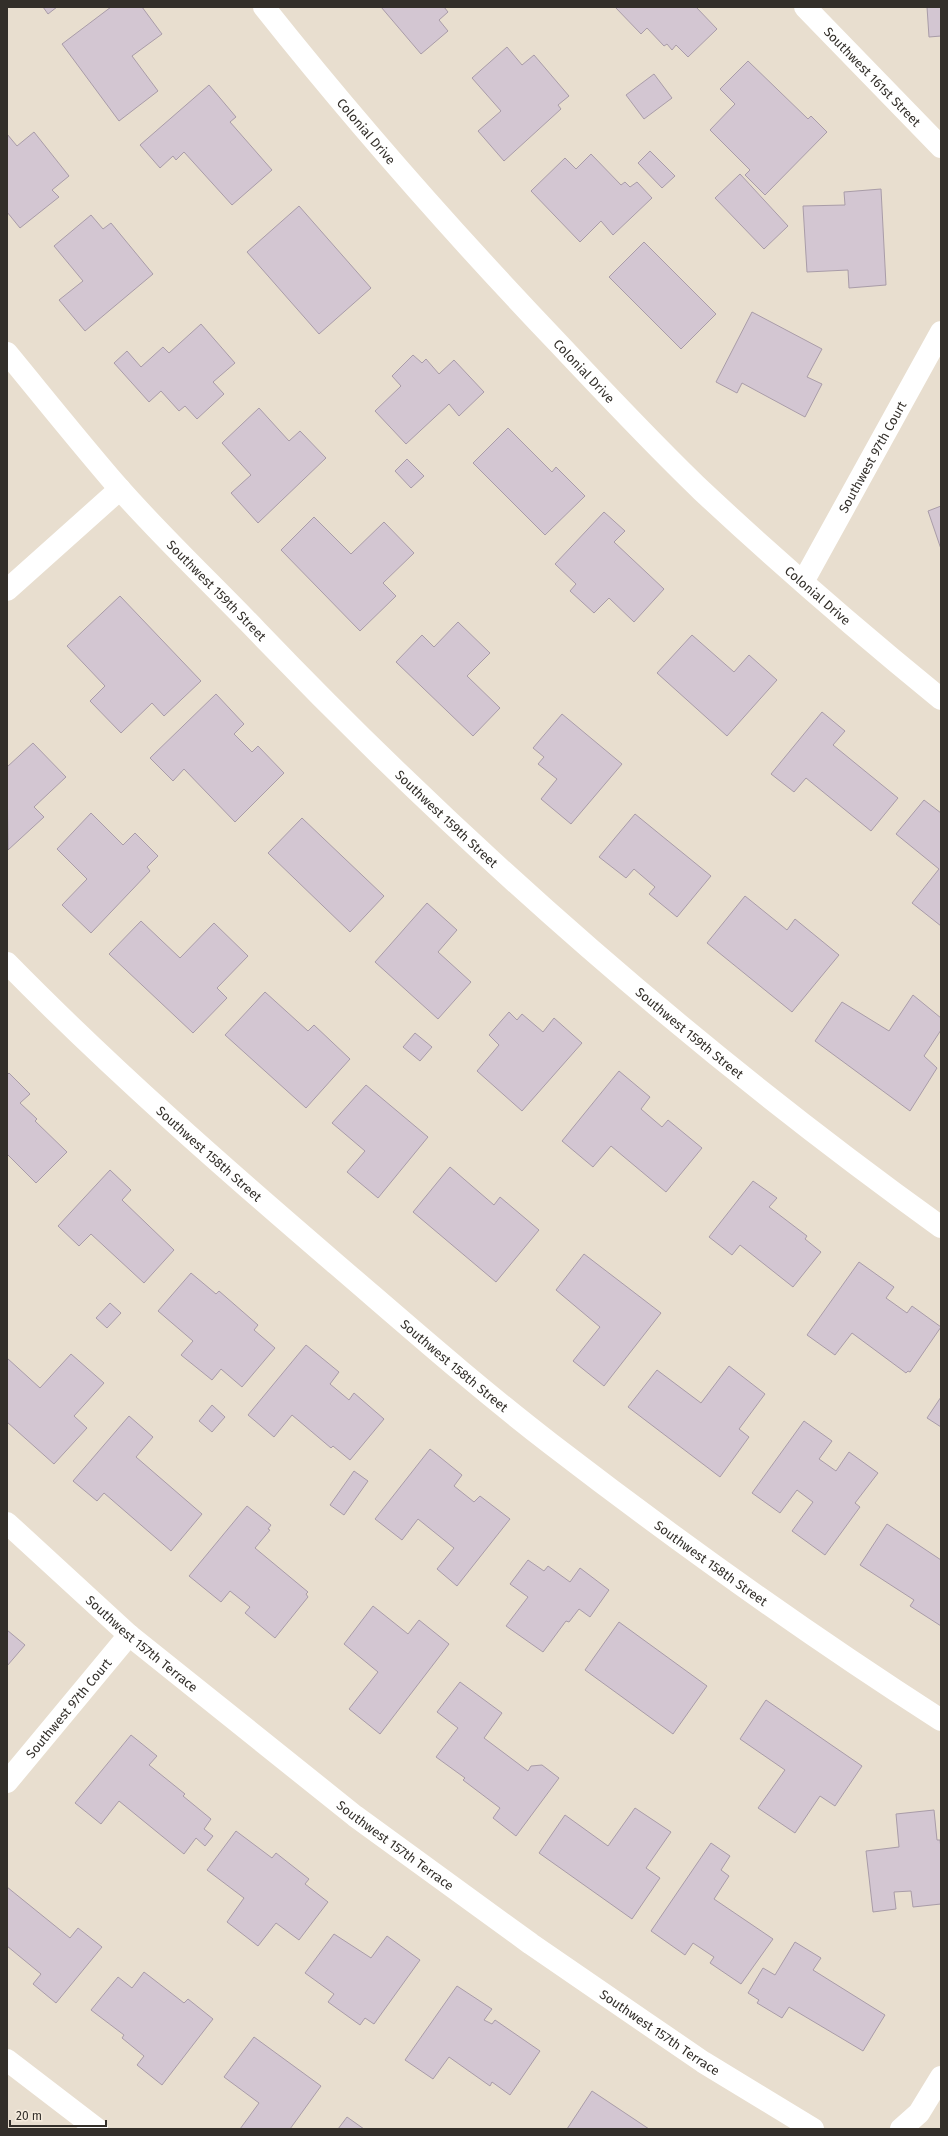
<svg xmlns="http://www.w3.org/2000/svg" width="948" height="2136" font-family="'Fira Sans',sans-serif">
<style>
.building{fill:#d3c6d2;stroke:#a99ca8}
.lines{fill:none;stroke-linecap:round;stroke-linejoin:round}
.street{stroke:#fff;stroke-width:22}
.secondary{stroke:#fff;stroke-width:22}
.labels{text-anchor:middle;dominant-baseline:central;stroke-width:3;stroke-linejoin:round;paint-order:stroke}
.street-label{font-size:13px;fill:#332f2a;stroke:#f5ebdc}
</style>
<rect width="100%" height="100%" fill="#e8decf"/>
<path class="building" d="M43,7h14l-9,7z
M111,7h31l20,27 -30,22 26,35 -39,30 -57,-77z
M381,7h63l4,5 -9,8 9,11 -27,23z
M615,7h81l21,22 -29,28 -12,-12 -4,5 -5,-6 -3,2 -17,-18 -6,6z
M927,7h14v29l-12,1z
M507,47l15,18 12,-10 35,41 -11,9 3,4 -57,52 -26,-30 23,-20 -29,-33z
M748,61l60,58 3,-3 16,16 -62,63 -20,-20 5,-5 -40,-40 25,-26 -15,-15z
M654,74l18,24 -28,21 -18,-24z
M209,85l27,32 -6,5 42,48 -40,35 -48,-53 -8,8 -3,-4 -13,12 -20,-23z
M34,132l35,44 -17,14 7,7 -39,31 -13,-16v-78l10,12z
M650,151l25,25 -13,12 -24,-25z
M591,154l30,31 4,-3 5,5 7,-5 15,16 -39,37 -12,-14 -21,21 -49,-51 34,-33 11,11z
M740,174l48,52 -24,23 -49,-51z
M881,189l5,96 -37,3 -1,-18 -41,2 -4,-66 42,-1 -1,-13z
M299,206l72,82 -52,46 -72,-82z
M91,215l12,14 8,-6 42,51 -68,57 -26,-31 24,-19 -29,-35z
M644,242l72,72 -35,35 -72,-72z
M752,312l70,37 -15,28 15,7 -17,33 -63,-34 -5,10 -21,-11z
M201,324l34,39 -22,19 11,12 -27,25 -12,-13 -6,5 -18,-20 -12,11 -35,-39 13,-12 14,16 22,-20 6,6z
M413,355l9,8 4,-4 13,15 15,-14 30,32 -25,24 -10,-12 -43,40 -31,-33 26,-25 -9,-10z
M259,408l30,33 11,-10 26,27 -68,65 -27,-30 20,-18 -29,-32z
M508,428l44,44 4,-5 29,29 -40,39 -72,-72z
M407,459l17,17 -13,12 -16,-17z
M941,506v43l-13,-38z
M604,512l21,19 -11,11 50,47 -30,33 -25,-24 -15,15 -24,-22 6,-7 -21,-20z
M314,517l37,37 33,-32 30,31 -31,30 13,13 -36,35 -79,-81z
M120,596l81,85 -37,35 -12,-13 -31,30 -31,-32 15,-15 -38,-40z
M458,622l32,31 -23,23 33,32 -27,28 -77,-74 26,-27 12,12z
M692,635l42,37 15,-17 28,25 -50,56 -70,-63z
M216,694l28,30 -10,10 18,18 6,-6 26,27 -49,49 -51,-53 -11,12 -23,-23z
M822,712l23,19 -12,14 65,53 -27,33 -65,-53 -12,14 -23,-18z
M562,714l60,50 -51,60 -30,-25 16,-20 -19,-15 6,-7 -11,-9z
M33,743l33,34 -32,30 10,10 -36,33 -1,-83z
M924,800l17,13v113l-29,-23 27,-34 -43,-35z
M91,813l32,32 12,-12 23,23 -11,11 3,4 -59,62 -29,-28 25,-26 -30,-30z
M635,814l76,62 -34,41 -28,-23 6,-7 -21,-18 -8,9 -27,-21z
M302,818l82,78 -34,36 -82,-79z
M745,896l42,34 8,-11 44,36 -47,57 -85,-69z
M427,903l30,27 -19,22 33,30 -33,37 -63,-57z
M141,921l39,37 34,-35 34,33 -31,32 10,10 -34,35 -84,-79z
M265,992l43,39 6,-6 36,34 -44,49 -81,-73z
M913,995l28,23v12l-17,26 13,12 -27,43 -95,-70 27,-39 47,29z
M509,1012l8,8 5,-6 21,18 11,-14 28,25 -60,68 -45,-40 22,-26 -10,-10z
M415,1033l17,14 -12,14 -17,-14z
M619,1071l31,26 -9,12 21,18 6,-7 34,28 -36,44 -55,-46 -18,21 -31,-26z
M9,1073l21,21 -10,9 17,16 -2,2 32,31 -31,31 -29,-29v-79z
M366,1085l62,52 -50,61 -31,-26 18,-21 -33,-28z
M450,1167l44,38 6,-8 39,33 -43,52 -83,-70z
M110,1170l21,20 -9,10 52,50 -30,33 -53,-49 -12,12 -21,-20z
M753,1181l24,17 -8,9 38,29 -2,3 16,13 -28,35 -53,-42 -8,10 -23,-18z
M584,1254l77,59 -57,73 -31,-25 27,-34 -44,-37z
M859,1262l35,25 -8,11 21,15 5,-7 29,21 -31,45 -2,-1 -2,2 -54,-40 -17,22 -28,-20z
M191,1273l25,21 3,-3 39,34 -4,5 21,18 -33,39 -21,-18 -9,11 -31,-25 12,-14 -35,-30z
M110,1303l11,10 -14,15 -11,-10z
M306,1345l33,27 -9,12 19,16 5,-7 30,26 -34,41 -17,-14 -2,2 -39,-33 -18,22 -26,-22z
M71,1354l33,29 -30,33 13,12 -33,36 -47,-42v-64l33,30z
M729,1366l36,28 -26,35 10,8 -29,40 -92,-70 29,-37 44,33z
M941,1397v30l-14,-9z
M212,1405l13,12 -13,15 -13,-11z
M129,1416l24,21 -17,20 66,57 -31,37 -67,-58 -7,8 -24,-20z
M804,1421l28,20 -13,18 17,12 13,-19 29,21 -23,30 5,4 -35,48 -33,-24 21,-29 -16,-12 -17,23 -28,-20z
M430,1449l32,26 -8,11 20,16 6,-6 30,23 -53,67 -20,-17 17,-21 -36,-29 -16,21 -27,-21z
M354,1471l14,10 -24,34 -14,-10z
M247,1506l24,19 -3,4 2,1 -15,18 53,44 -2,2 2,3 -33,41 -30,-25 5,-6 -20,-16 -9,11 -32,-26z
M887,1524l54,36v66l-31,-20 4,-6 -54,-35z
M528,1560l16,11 4,-5 22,16 10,-14 29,22 -19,27 -11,-8 -10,13 -3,-1 -23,31 -37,-26 22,-29 -18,-13z
M373,1606l35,28 11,-14 30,24 -69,90 -31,-25 29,-37 -34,-28z
M619,1622l88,64 -34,48 -88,-64z
M7,1630l18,15 -18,21z
M460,1682l42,31 -18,25 44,33 3,-5 11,-1 17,13 -43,58 -23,-18 7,-10 -37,-28 2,-2 -29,-21 22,-29 -21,-16z
M766,1700l96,66 -27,40 -15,-10 -25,37 -37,-25 27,-38 -45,-31z
M131,1735l26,21 -8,9 36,29 -2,2 28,23 -7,10 9,7 -8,10 -9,-8 -12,16 -65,-53 -18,23 -26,-21z
M635,1808l36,24 -25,36 14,10 -28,41 -93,-66 26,-38 43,31z
M934,1810l3,30h3l1,9v55l-28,3 -2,-16 -17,1 2,17 -23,3 -7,-61 33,-4 -3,-33z
M236,1831l36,27 4,-5 33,26 -4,5 23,18 -29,38 -23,-17 -18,23 -31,-24 17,-24 -37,-28z
M711,1843l19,13 -9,14 8,6 -15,23 59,40 -32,45 -31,-21 4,-6 -21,-14 -8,12 -34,-24z
M7,1887l63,51 8,-10 24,19 -46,56 -23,-19 8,-10 -34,-28z
M334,1934l37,24 16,-22 33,24 -46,64 -9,-6 -5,7 -32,-23 6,-8 -29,-21z
M795,1942l26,16 -8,12 72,45 -22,36 -74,-44 -7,11 -25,-15 2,-3 -11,-7 15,-25 12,7z
M144,1972l40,31 4,-4 25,20 -51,66 -25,-20 7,-9 -22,-18 2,-3 -33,-25 27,-33 14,11z
M457,1986l35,23 -8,11 8,4 3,-4 45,31 -30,44 -18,-13 -2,4 -41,-29 -16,22 -28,-19z
M254,2037l67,49 -31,43h-50l19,-26 -35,-26z
M592,2091l57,38h-82z
M347,2117l17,12h-26z"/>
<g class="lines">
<g class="street">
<path id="s1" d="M805,7l136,140"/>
<path id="s2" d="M7,353c37,45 73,90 111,134 44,50 93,96 139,144 209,218 438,419 684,596"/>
<path id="s3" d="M803,582l138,-250"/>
<path d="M7,590l113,-101"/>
<path id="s4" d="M7,963c105,107 217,205 330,302 71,61 140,122 214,179 126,97 256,190 390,276"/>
<path id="s5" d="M7,1523l122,112 226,181 176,128 115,79 57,39 110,67"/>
<path id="s6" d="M7,1782l122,-147"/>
<path d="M7,2060l90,69"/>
<path d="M901,2129l18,-16 22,-36"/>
</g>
<path class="secondary" id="s7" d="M264,7c93,117 192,229 295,337 47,50 94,100 143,147 77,72 157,141 239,208"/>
</g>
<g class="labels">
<g class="street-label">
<text stroke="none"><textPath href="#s1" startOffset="97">Southwest 161st Street</textPath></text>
<text stroke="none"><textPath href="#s7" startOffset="161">Colonial Drive</textPath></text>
<text stroke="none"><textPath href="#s7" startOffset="485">Colonial Drive</textPath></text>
<text stroke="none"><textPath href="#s3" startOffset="143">Southwest 97th Court</textPath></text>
<text stroke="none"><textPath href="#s2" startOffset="317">Southwest 159th Street</textPath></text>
<text stroke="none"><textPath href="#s7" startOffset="809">Colonial Drive</textPath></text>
<text stroke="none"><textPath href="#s2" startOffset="641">Southwest 159th Street</textPath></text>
<text stroke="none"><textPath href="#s2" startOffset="965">Southwest 159th Street</textPath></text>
<text stroke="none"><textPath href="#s4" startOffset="278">Southwest 158th Street</textPath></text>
<text stroke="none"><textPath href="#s4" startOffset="602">Southwest 158th Street</textPath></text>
<text stroke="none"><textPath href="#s4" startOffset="926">Southwest 158th Street</textPath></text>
<text stroke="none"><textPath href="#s5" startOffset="181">Southwest 157th Terrace</textPath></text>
<text stroke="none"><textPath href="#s6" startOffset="96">Southwest 97th Court</textPath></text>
<text stroke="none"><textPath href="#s5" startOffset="505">Southwest 157th Terrace</textPath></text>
<text stroke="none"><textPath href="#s5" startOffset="829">Southwest 157th Terrace</textPath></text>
</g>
</g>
<rect width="948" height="2136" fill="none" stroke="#332f2a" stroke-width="16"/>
<path d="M10 2120v6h96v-6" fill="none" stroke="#332f2a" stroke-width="2"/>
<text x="16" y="2120" font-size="12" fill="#332f2a" stroke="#f5ebdc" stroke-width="3" paint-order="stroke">20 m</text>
</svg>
